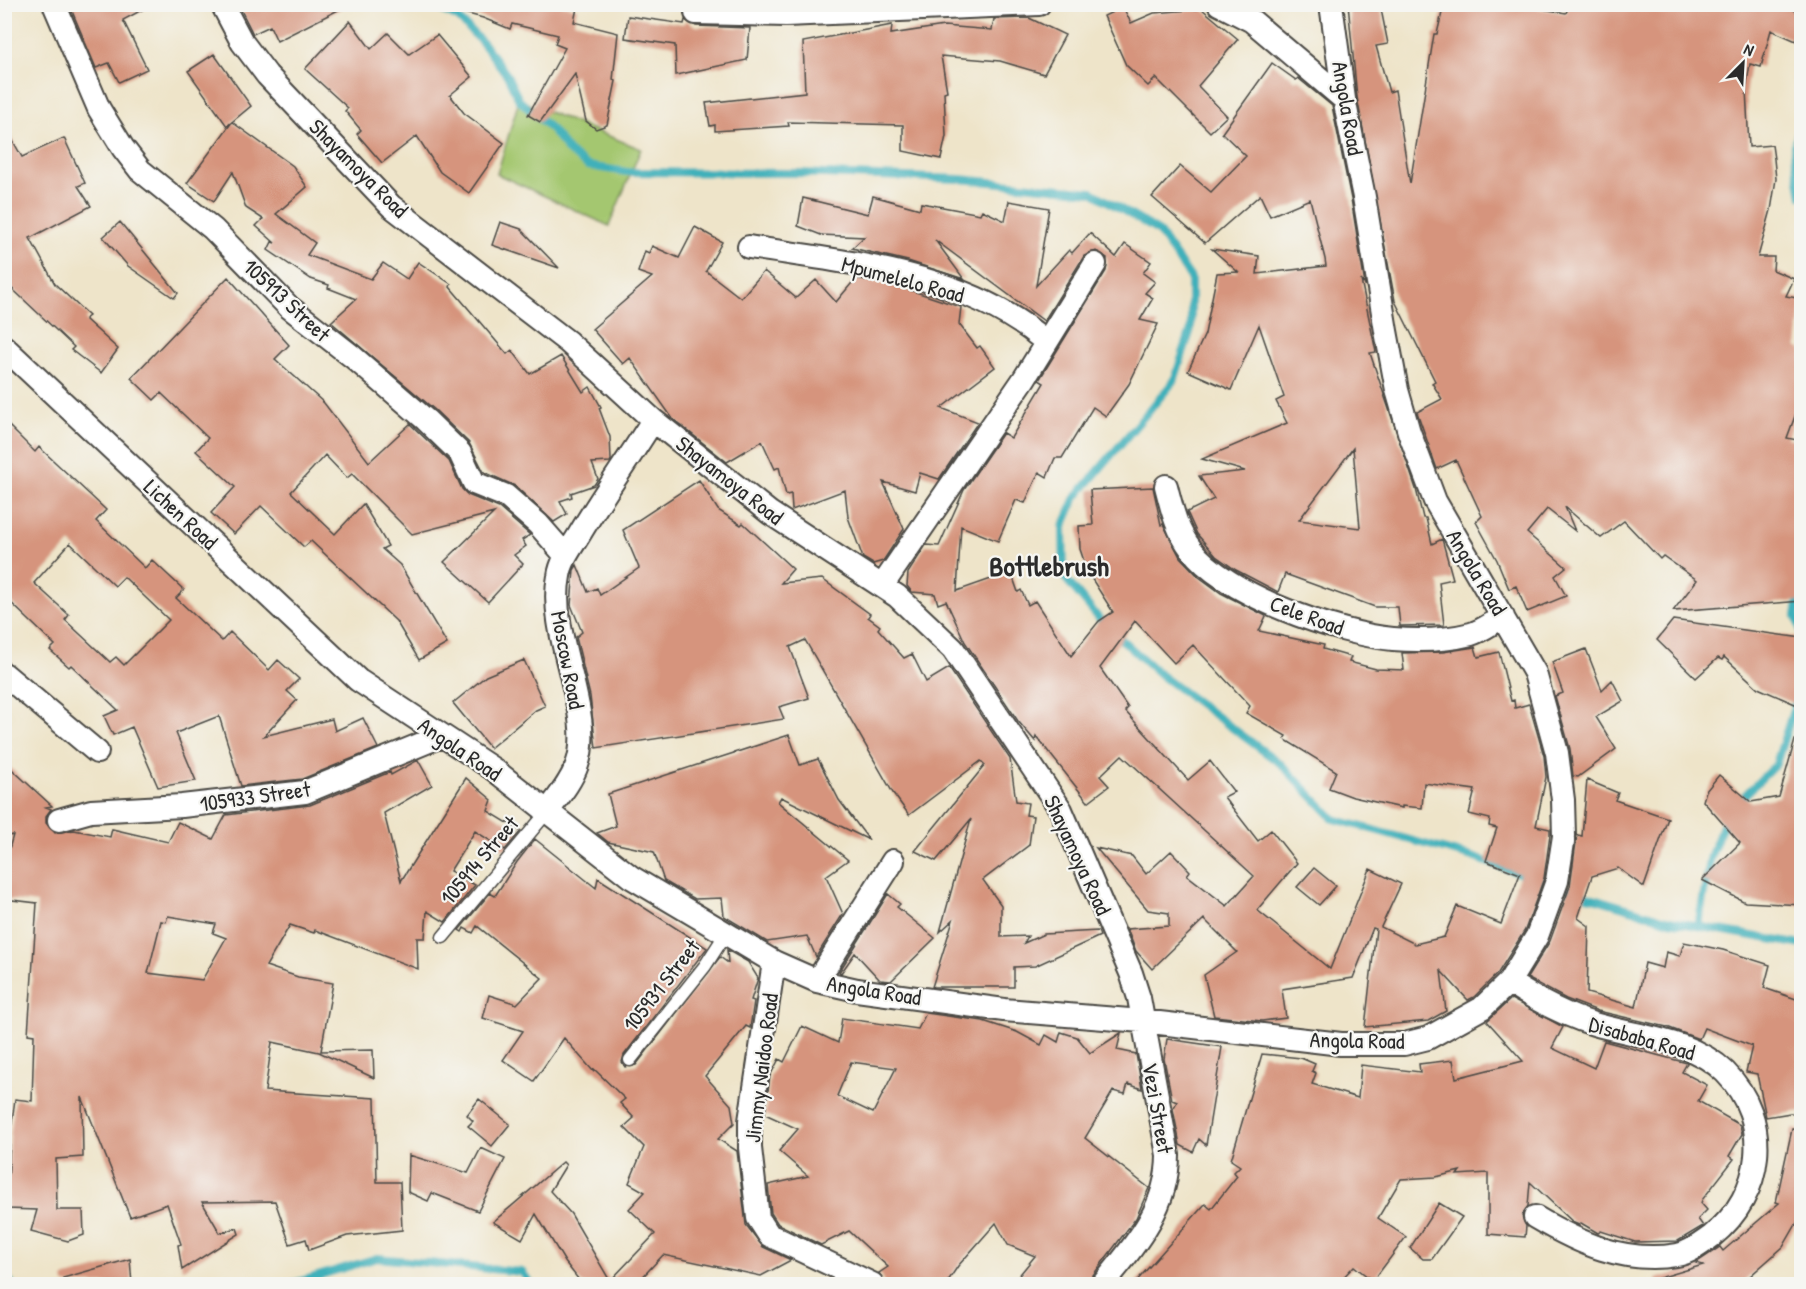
<svg xmlns="http://www.w3.org/2000/svg" width="1806" height="1289" font-family="'Patrick Hand',sans-serif">
<style>
.green{fill:#a4c770;stroke:#68794e;stroke-width:1.5}
.lines{fill:none;stroke-linecap:round;stroke-linejoin:round}
.stream{stroke:#40b0ba;stroke-width:8}
.building{fill:#d6947d;fill-rule:evenodd}
.service-casing{stroke:#484743;stroke-width:15}
.minor-casing{stroke:#484743;stroke-width:26}
.service{stroke:#fff;stroke-width:12}
.minor{stroke:#fff;stroke-width:22}
.labels{text-anchor:middle;dominant-baseline:central;stroke-width:4.5;stroke-linejoin:round;paint-order:stroke}
.street-label{font-size:22px;fill:#2b2b2b;stroke:#f6f6f2}
.district-label{font-size:28px;font-weight:bold;fill:#2b2b2b;stroke:#f6f6f2}
</style>
<rect width="100%" height="100%" fill="#f6f6f2"/>
<filter id="ink" filterUnits="userSpaceOnUse"><feTurbulence type="fractalNoise" baseFrequency=".0167" numOctaves="2"/><feDisplacementMap in="SourceGraphic" scale="12" xChannelSelector="R" yChannelSelector="G"/><feConvolveMatrix kernelMatrix="1 2 1 2 8 2 1 2 1" color-interpolation-filters="sRGB"/></filter>
<filter id="wash" filterUnits="userSpaceOnUse"><feTurbulence type="fractalNoise" baseFrequency=".008" numOctaves="4" result="noise"/><feDisplacementMap in="SourceGraphic" scale="24" xChannelSelector="R" yChannelSelector="G"/><feGaussianBlur stdDeviation="1.35" result="paint"/><feColorMatrix in="noise" values="0 0 0 0 0 0 0 0 0 0 0 0 0 0 0 0 0 1.4 0 .05"/><feComposite in="paint" operator="in"/></filter>
<g filter="url(#wash)">
<rect width="100%" height="100%" fill="#eee4c9"/>
<path class="green" d="M519,100l122,49 -32,77 -112,-52z"/>
<g class="lines">
<path class="stream" d="M429,4l29,14 24,24 25,33 12,25 33,30 17,22 19,14 39,6 170,1 163,6 132,13 66,39 33,47v51l-17,52 -98,116 -13,30 1,50 38,45 60,54 119,88 53,55 138,38 105,36 93,28 132,24
M1802,116l-8,34 8,46
M1792,450l10,-22
M1800,591l-4,25 6,18
M1737,803l39,-39 22,-69
M1698,926l13,-71 16,-40
M4,1273l8,11
M291,1284l86,-26 145,14 9,12
M1796,1284l6,-5"/>
</g>
<g id="blocks">
<path class="building" d="M69,4h84l-30,16 24,49 -28,13 -10,-19 -13,5z
M238,4h112l-73,37 -7,-15 -17,8z
M456,4h100l21,4 -3,14 44,11 -5,47 3,1 -9,44 -11,4 -10,-8 -11,-47 -35,48 -12,-7 37,-67 -10,-4 3,-9 -46,-11 -2,5 -27,-11 -19,-5 1,-4z
M1348,4h32l8,40 -12,2 13,46 6,-2 15,94 24,-150h3l7,-30h67l55,9 4,-9h212l20,10v16l-6,11 -25,-11 -10,37 -11,-3 -4,25 3,58 23,-2 2,14 2,20 -5,31 -13,47h16l-1,13 21,9 -8,17 16,3 -5,49 5,1v48l-15,41 15,3v160l-129,10 24,-31 -34,-24 -3,3 -36,-38 -23,17 -36,-31 10,24 -28,-22 -20,24 39,34 -11,9 11,20 -39,16 -11,-26 -7,3 -12,-29 -21,-38 6,-6 -26,-56 -19,9 -20,-57 25,-13 -10,-16 3,-2 -40,-80 -38,-204z
M1123,7l8,16 23,-10 48,-4 36,30 -40,47 29,30 -17,16 -54,-54 -8,8 -22,-21 -22,-49z
M628,16l56,8 1,-4 11,6 54,2 -3,32 -71,15 -1,-30 -50,-7z
M1029,18l36,17 -21,39 -44,-13 -59,-5 6,35 -3,1 2,44 -5,23 -38,-8v-26l-115,-3 1,4 -74,5v-6l-5,1 -4,-23 99,-11 -2,-50 89,-17 -1,9 53,-8 48,4 2,-11z
M350,21l21,28 17,-16 21,21 28,-19 35,42 -22,18 14,18 40,30 -35,50 -29,-21 -23,-36 -35,27 -25,-29 4,-4 -16,-19 3,-3 -43,-39z
M214,54l37,52 -24,20 -39,-55z
M1272,63l24,17 2,-2 34,28 19,93 14,86 -4,-5 15,72 -6,1 46,136 7,29h3l6,26 10,-5 11,40 -14,3 5,43 -44,1 -2,-19h-23l-90,-33 -7,18 -42,-22 -20,-14 -19,-22 -10,-22 27,-13 -15,-23 46,-5 -43,-12 85,-36 -11,-22 8,-4 -25,-72 -28,65 -43,-19 17,-37 12,-61 21,-1 -26,-23 47,7 -2,18 69,-8 -1,-7 -15,-60 -40,17 -10,-21 -55,48 -53,-46 28,-31 31,26 35,-36 -24,-23zM1353,448l7,80 -61,-8z
M232,122l61,44 14,21 -31,27 39,29 -8,12 64,24 12,-16 24,16 11,-17 33,22 -1,3 57,67 5,-4 18,24 31,-18 22,36 7,-5 11,20 -2,1 11,29 1,23 -1,2 -18,1 6,16 -4,6 -23,8 1,4 -12,4 7,13 -13,8 -39,-36 -31,-14 -15,-29 -34,-33 -104,-88 25,-23 -28,-11 1,-3 -18,-6 -43,-29 4,-8 3,1 -19,-17 7,-7 -17,-11 -13,-36 -19,29 -27,-18z
M4,125l18,32 42,-19 21,45 -7,3 13,20 -61,32 25,46 34,32 -4,3 33,30 -17,24 -30,-23 3,-3 -70,-66z
M873,196l47,13 1,-6 59,11 2,-4 23,11 4,-20 40,7 -13,78 33,-36 3,3 18,-20 26,24 9,-13 26,18 -8,11 12,9 -10,11 8,5 -13,22 18,4 -29,60 -23,32 -13,-9 -31,51h-7l-8,19 -8,-5 -14,31 -9,-3 -18,41 -37,-15 -4,65 54,-19 7,20 3,-2 7,15 7,-4 36,55 28,-35 14,-9 -25,-39 -8,-24 -1,-23 14,-1 -3,-35 63,-3 8,38 2,-1 17,33 19,20 22,16 45,23 -7,15 65,14 -1,4 28,8 -2,5 27,7 28,1 -2,-17 41,-1 32,-5 3,10 21,-5 12,49 3,-1 1,8 14,-4 15,52 2,21 -10,49 14,3v6l-6,43 -19,52 -27,43 -24,24 -6,3 -27,-29 5,40 -18,10 -63,6 11,-98 -3,-1 -20,50 -71,11 4,29 -24,3 -48,-5 -10,-41 33,-23 -33,-33 -52,50 -16,-18 -9,-22 42,-3v-13l-21,-3 -52,-62 36,8 14,18 25,-23 19,20 -3,4 40,31 27,-30 -132,-121 -22,21 9,10 -21,16 -52,-66 -1,5 -17,-20 -53,-79 -19,-41 -8,3 -3,-10 -23,-2 -5,-6 1,-13 18,-28 13,1 25,-56 39,-57 8,5 33,-55 -5,-3 67,-109 1,-13 -11,-7 -12,5 -40,65 -109,-81 29,39 -56,-18 -56,-13 12,-11 -43,-2 -23,-9 5,-28 65,16zM1135,621l39,42 19,-18 57,61 -4,7 40,23 -2,3 52,32 -7,17 24,9 49,11v-2l20,2 2,-25 51,7 -6,24 21,5 -1,7 8,2 -11,33 34,13 -19,50 -44,-18 -13,31 -29,7 -34,-17 20,-43 -31,-15 -40,100 -73,-59 40,-47 -26,-33 -13,11 -34,-44 10,-5 -24,-31 -22,19 -63,-69 3,-3 -28,-40z
M120,222l58,71 -4,5 -46,-32 -25,-29z
M500,222l21,7 38,39 -67,-23z
M695,227l27,15 -16,29 35,27 23,-27 32,27 20,-18 20,22 20,-24 45,9 60,20 -2,17 18,24 3,-2 15,21 -54,41 37,14 -39,57 -19,-6 -5,18 -32,-9 21,47 -21,32 -10,3 -10,-6 -15,-41 -3,-27 -53,20 -1,-16 -5,1 -7,-28 -4,2 -13,-28 -35,21 -54,-43 -43,-61 -7,6 -31,-35 60,-52 -14,-5 7,-21 4,2 3,-7 27,12z
M228,277l61,68 -14,14 49,44 45,59 41,-38 39,37 13,28 6,6 31,13 31,27 -8,5 4,6 -12,9 9,9 -35,38 -44,-40 50,-49 -82,21 -60,-60 -5,4 -22,-23 -34,37 44,42 28,-30 25,42 -6,3 18,16 47,79 -28,16 -23,-39 -85,-80 -7,6 -43,-41 -27,28 -23,-21 24,-26 -39,-36 12,-13 -47,-45 -7,7 -23,-22z
M4,421l31,31 4,-5 67,63 -10,11 49,47 7,-8 32,30 -8,8 46,43 8,-9 39,38 9,-10 21,19 -12,12 10,9 -33,36 68,-17 3,12 28,-13 15,30 -76,31 -61,7 -22,-70 -43,17 20,48 -38,6 -26,-60 -19,8 -9,-19 14,-6 -47,-45 -2,2 -19,-17 5,-5 -51,-49zM70,543l45,43 9,-9 45,43 -45,45 -8,-8 -6,5 -45,-42 4,-5 -35,-32z
M699,480l19,30 23,15 2,-2 50,46 -12,14 41,-4 48,35 -2,3 12,9 -2,3 26,29 8,-4 14,28 23,-14 61,91 6,42 12,2 -2,12 7,1 -4,29 -46,35 18,25v32l27,-1 -4,7 20,-9 54,-3 2,5 -65,30 -21,1v20h-82l21,-67 -13,12 31,-113 -35,42 -21,-10 70,-86 -4,-4 -72,54 -16,-22 -88,-153 -15,7 19,51 -30,9 5,12 -188,29 -6,-52 -14,-59 6,-5 -11,-27 3,-35 3,-5 11,27 9,-4 3,7 39,-27 -16,-38z
M1673,620l129,18v69l-44,-19 -34,-31 -2,3 -4,-2 -22,20 -39,-38z
M1586,649l16,41 10,-10 11,21 -27,16 20,32 -38,28 -5,-1 -3,-27 -15,-53 8,-3 -11,-31z
M524,660l21,46 -9,4 -46,38 -37,-45 33,-27z
M789,735l11,30 18,-6 21,41 30,40 -88,-43 -3,5 70,58 -22,16 17,38 -27,43 -9,-21 -40,6 -43,-26 -2,-18 -27,1 -31,-18 -10,-29 -46,-10 -11,-9 19,-7 -8,-32z
M1795,740l7,1v164l-57,-3 -43,-22 38,-37 -37,-42 3,-10 13,-16 32,27 28,-5z
M418,760l14,25 -48,28 17,68 65,-103 26,22 -4,11 33,20 -16,19 -30,-19 -25,40 25,14 -30,37 -18,-11 -2,27h-8l1,31 -103,-39 -1,3 -24,-8 -24,41 32,11 35,6 -12,68 52,-1 1,28 -55,-26 -47,-10 -7,49 110,7 2,84h23l2,48 -55,6 -38,14 -3,-11 -16,5 -15,-43 -73,1 18,31 17,-5 2,6 -57,36 -4,-25 3,-1 -14,-40 -37,13 -48,-120 1,60 -27,2 1,51h26l1,25 -16,6 -37,-10 6,-21 -30,-1 3,-72 5,-38 17,2 2,-66 -6,-1 9,-131 -33,-4v-32l9,-32 -9,2v-75l48,44 -6,1 5,2 -5,7v7l9,10 19,-3 36,7 2,-8 56,13 10,-20 35,17 13,-24 84,-10 80,-33 1,3zM168,916l48,8 -3,9 13,5 -24,42 -54,-7 13,-52 5,1z
M1587,780l31,13 -3,7 53,18 -24,69 -26,-19 -26,8 -14,42 11,8 -2,67 49,14 9,-44 18,5 3,-16 14,4 4,-14 39,8 47,15 -6,23 38,13v110l-36,6 -9,-43 -11,-2 6,-26 -48,-18 -5,11 -32,-12 -69,-16 -32,-12 -39,-21 23,-37 20,-55 7,-51 5,1z
M535,839l61,49 2,-10 109,70 -83,107 -2,7 3,5 11,-2 84,-108 8,6 -1,-13 21,12 10,16 -7,22 3,1 -4,27 -4,-2 -41,50 26,29 3,18 -16,16 19,12 9,74 17,22 28,13 -30,16 -98,-21 -27,29h-54l-17,-22 -29,-48 -14,25 -29,-17 70,-60 3,3 -16,26 21,23 39,67 45,-47 -26,-25 16,-17 -16,-9 15,-36 -20,-20 10,-9 -14,-15 5,-4 -31,-30 -1,2 -29,-33 -30,43 -31,-21 20,-29 -40,-13 6,-23 28,9 25,-26 -65,-52 -4,7 -9,-5 -2,4 -3,-2 31,-37 5,3 22,-34z
M1314,868l22,18 -17,19 -22,-18z
M888,894l12,10 -3,3 38,31 -44,43 -11,-1 -25,-27 -14,20 -2,-1z
M1511,999l52,28 -11,21 42,20 10,-27 83,22 -5,9 25,13 -9,16 42,24 2,9 -13,22 5,3 -32,41 -1,3 6,7 -9,9 5,7 -25,15 -43,1 -34,-11 -3,2 -17,-10 -2,2 -5,-2 -44,-41 -2,24 -6,10 4,10 -1,11 -37,-3v-61l-31,2 3,-4 -24,6 -35,2 -23,39 28,19 -33,44 -19,-15 -17,18h-203l71,-80 6,5 26,-33 -3,-4 6,-6 -9,-6 31,-106 39,4 14,6 -3,7 4,2 -4,11 46,14 3,-33 59,7 -1,-8 34,-4 3,18 67,-17 -36,-40z
M926,1013l57,8 34,11 24,13 5,-10 12,7 3,-10 16,5 13,16 31,-20 -4,17 19,4 6,35 -14,-5 -3,10 -12,-3 -28,47 64,50 -13,30 -43,57 -3,9h-78l23,-28 -27,-11 -12,-22 -38,43 -12,18h-61l-6,-11 9,-6 -39,-36 -28,14 -43,-21 -7,-11 -3,-28 40,-9 -29,-25 19,-22 -33,-15 5,-38 9,-17 5,3 18,-36 36,17 4,-25 76,11zM851,1062l45,6 -23,45 -36,-17z
M1167,1039l55,8 -16,98 -7,-6 -6,13 -13,-7 -7,-36 4,-7 -5,-2 -8,-41z
M479,1099l31,25 -18,22 -24,-20 5,-5 -6,-6z
M1792,1129l10,1v84l-19,33 -42,37h-84l-1,-5 47,-14 -7,-2 24,-16 3,4 56,-48 -3,-1z
M481,1148l24,11 -27,52 -46,-18 -4,8 -20,-9 1,-37 59,18z
M1439,1203l23,14 -30,42h-9l-13,-11z
M130,1259l2,25h-68l-1,-6z"/>
</g>
</g>
<g filter="url(#ink)">
<use href="#blocks" fill-opacity="0" stroke="#484743" stroke-width="1.5"/>
<g class="lines">
<g class="service-casing">
<path id="service" d="M443,937l105,-126
M630,1060l75,-94 20,-31"/>
</g>
<g class="minor-casing">
<path id="minor" d="M54,4l45,105 24,39 17,22 73,59 76,78 64,50 73,63 34,33 14,30 32,13 32,28 28,32
M222,4l20,38 25,33 124,131 177,136 85,78 117,93 127,83 56,53 108,161 70,163 8,25 29,157c0,53 -33,90 -65,129
M1219,4l33,17 92,78
M696,13l90,2 253,-11
M749,247c101,16 215,25 296,94
M4,347l354,333 135,89 138,108 143,85 43,19 40,9 147,20 138,11 199,23h63l24,-6 54,-30 27,-26 28,-46 20,-55 7,-45 -1,-36 -6,-47 -22,-80 -100,-172 -26,-69 -12,-42 -11,-59 -22,-134 -20,-98 -13,-95
M1166,486c6,23 10,43 25,63 34,46 147,85 202,90 24,2 54,1 78,-5 11,-3 22,-12 32,-17
M882,586l142,-207 71,-115
M4,674l93,78
M548,811c11,-15 23,-29 29,-46 19,-51 -30,-130 -18,-189 2,-15 12,-28 20,-41 23,-39 50,-76 74,-115
M59,820l32,-9 91,-5 123,-14 136,-56
M774,962l-24,159v27l8,70 11,17 103,49
M817,981l76,-120
M1509,982c27,18 54,33 85,42 44,13 97,15 131,48 48,48 39,123 -13,164 -10,7 -22,17 -35,19 -53,9 -98,-12 -142,-38"/>
</g>
<use href="#service" class="service"/>
<use href="#minor" class="minor"/>
</g>
</g>
<g class="labels">
<g class="street-label">
<text transform="translate(1348 108) rotate(80)">Angola Road</text>
<text transform="translate(359 168) rotate(45)">Shayamoya Road</text>
<text transform="translate(903 279) rotate(15)">Mpumelelo Road</text>
<text transform="translate(287 300) rotate(43)">105913 Street</text>
<text transform="translate(730 480) rotate(38)">Shayamoya Road</text>
<text transform="translate(181 514) rotate(43)">Lichen Road</text>
<text transform="translate(1477 572) rotate(59)">Angola Road</text>
<text transform="translate(1307 615) rotate(20)">Cele Road</text>
<text transform="translate(568 660) rotate(79)">Moscow Road</text>
<text transform="translate(460 749) rotate(34)">Angola Road</text>
<text transform="translate(255 796) rotate(-8)">105933 Street</text>
<text transform="translate(1078 855) rotate(65)">Shayamoya Road</text>
<text transform="translate(479 860) rotate(-50)">105914 Street</text>
<text transform="translate(661 985) rotate(-52)">105931 Street</text>
<text transform="translate(874 990) rotate(9)">Angola Road</text>
<text transform="translate(1642 1038) rotate(16)">Disababa Road</text>
<text transform="translate(1357 1040) rotate(1)">Angola Road</text>
<text transform="translate(761 1068) rotate(-83)">Jimmy Naidoo Road</text>
<text transform="translate(1158 1108) rotate(80)">Vezi Street</text>
</g>
<g class="district-label">
<text x="1049" y="566">Bottlebrush</text>
</g>
</g>
<rect width="1806" height="1289" fill="none" stroke="#f6f6f2" stroke-width="24"/>
<g transform="translate(1743 63) rotate(24)" stroke="#f6f6f2" stroke-width="4.5" paint-order="stroke">
<path d="M0-4.5L10 22L0 15L-10 22Z" fill="#2b2b2b"/>
<text y="-9" font-size="16" font-weight="bold" text-anchor="middle" fill="#2b2b2b">N</text>
</g>
</svg>
